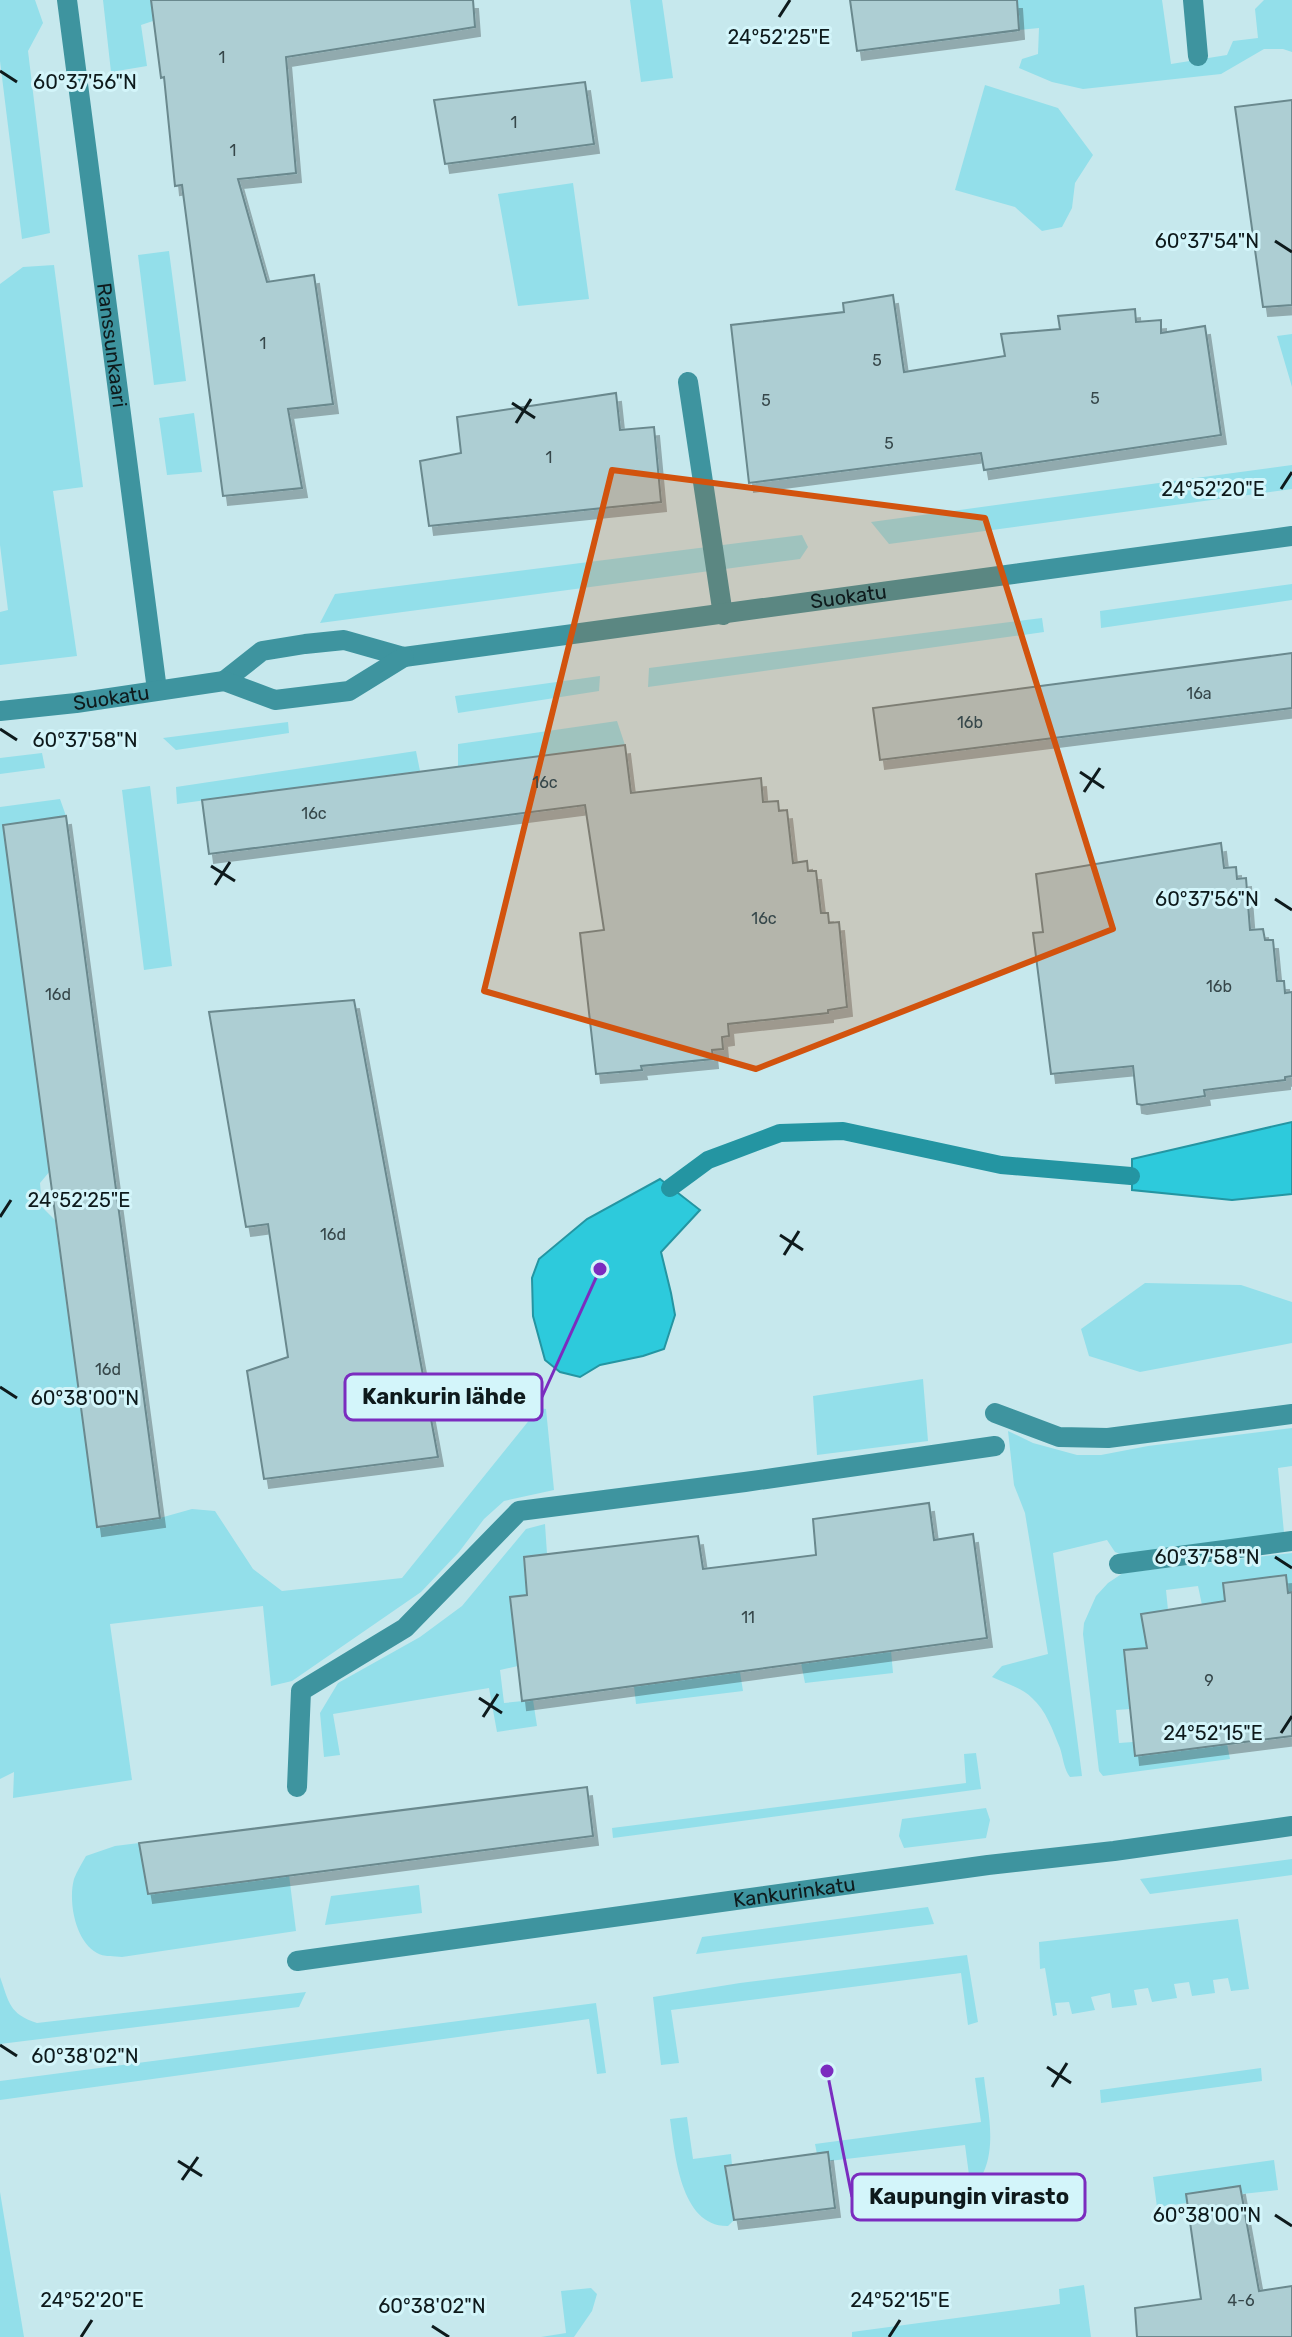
<svg xmlns="http://www.w3.org/2000/svg" width="1292" height="2337" font-family="Rubik,sans-serif">
<style>
.green{fill:#93dfea}
.water{fill:#2dcadc;stroke:#2495a2;stroke-width:2}
.lines{fill:none;stroke-linecap:round;stroke-linejoin:round}
.stream{stroke:#2495a2;stroke-width:18}
.building{fill:#adced3;stroke:#6a898e;stroke-width:2;filter:url(#shadow)}
.service{stroke:#3e949f;stroke-width:20}
.minor{stroke:#3e949f;stroke-width:20}
.tertiary{stroke:#3e949f;stroke-width:20}
.marked{fill:#d2530e;fill-opacity:0.2;stroke:#d2530e;stroke-width:6;stroke-linejoin:round}
.ticks{fill:none;stroke:#0e1a1c;stroke-width:3}
.labels{text-anchor:middle;dominant-baseline:central;stroke-width:6;stroke-linejoin:round;paint-order:stroke}
.number-label{font-size:16px;fill:#36474a}
.street-label{font-size:20px;fill:#0e1a1c;stroke:#d3f5fa}
.ticks-label{font-size:20px;text-anchor:middle;fill:#0e1a1c;stroke:#d3f5fa;stroke-width:6;stroke-linejoin:round;paint-order:stroke}
.leader{fill:none;stroke:#7b2cbf;stroke-width:3}
.callout-dot{fill:#7b2cbf;stroke:#d3f5fa;stroke-width:3}
.callout{fill:#d3f5fa;stroke:#7b2cbf;stroke-width:3}
.callout-label{font-size:22px;text-anchor:middle;font-weight:bold;fill:#0e1a1c}
</style>
<defs>
<filter id="shadow"><feDropShadow dx="5" dy="9" stdDeviation="0" flood-color="#0004"/></filter>
</defs>
<rect width="100%" height="100%" fill="#c6e8ed"/>
<path class="green" d="M0,0h35l8,23 -15,28 22,182 -28,6 -22,-178z
M103,0h48l2,21 -12,4 6,41 -36,6z
M630,0h32l11,78 -32,4z
M1015,0h147l9,64 56,-9 6,-14 25,-3 -3,-29 9,-9h28v52l-9,-3h-19l-43,25 -138,15 -31,-7 -33,-14 3,-9 16,-5 1,-26 -20,2z
M985,85l73,23 35,47 -18,28 -3,25 -10,19 -20,4 -27,-24 -60,-17z
M573,183l16,116 -71,7 -20,-112z
M169,251l17,130 -32,4 -16,-130z
M54,265l29,222 -30,4 24,165 -77,9v-53l8,-2 -8,-65v-261l23,-17z
M1292,334v53l-15,-51z
M194,413l8,59 -35,3 -8,-57z
M1292,465v24l-403,55 -18,-22z
M802,535l6,12 -8,12 -480,64 15,-29z
M1292,584v16l-191,28 -1,-17z
M1042,618l2,14 -396,55 1,-19z
M600,676l-1,15 -141,22 -3,-17z
M617,721l8,24 -167,21v-22z
M288,722l1,11 -113,17 -13,-12z
M416,751l4,20 -243,33 -1,-17z
M42,753l3,15 -45,6v-16z
M150,786l22,180 -28,4 -22,-180z
M60,799l6,17 -63,9 47,346 -10,12 2,24 13,13 42,307 63,-9 32,-9 23,2 38,58 29,22 120,-13 137,-170 7,1 8,81 -50,11 -20,18 -25,33 -38,40 -129,89 -21,5 -8,-80 -153,18 22,156 -119,18 1,-26 -14,7v-972z
M1145,1283l96,2 51,17v41l-152,29 -51,-16 -8,-27z
M923,1379l5,62 -111,14 -4,-59z
M1292,1428v38l-14,2 6,65 -159,23 -10,-4 -8,-12 -54,13 29,223 -12,1c-6,-7 -7,-20 -10,-29 -7,-17 -14,-38 -28,-50 -10,-10 -27,-15 -40,-21l10,-11 46,-12 -23,-141 -11,-28 -6,-54 25,12 44,12h24l47,-9z
M545,1524l2,30 -24,2 4,39 -17,2 8,69 -18,4 4,33 29,-3 4,26 -40,6 -8,-44 -156,26 7,41 -16,2 -4,-44 18,-30 82,-46 42,-31 64,-77z
M1292,1553v39l-4,1 -2,-18 -63,8 2,19 -23,3 -4,-19 -32,4 2,20 -27,4 6,34 -23,2 6,59 -14,1 3,33 14,-1 2,14 92,-12 3,15 -127,17 -4,-5 -16,-137 1,-11 12,-27 12,-13 15,-10z
M891,1651l2,22 -88,10 -4,-20z
M740,1672l3,19 -107,13 -2,-18z
M976,1753l5,36 -368,49 -1,-10 354,-45 -2,-29z
M986,1808l4,12 -4,18 -82,10 -5,-12 3,-17z
M139,1843l150,32 7,56 -174,26c-7,-1 -19,0 -25,-4 -22,-12 -29,-52 -23,-74 3,-8 8,-16 12,-23l29,-10z
M1292,1859v16l-142,19 -10,-15z
M419,1885l3,28 -97,12 6,-29z
M928,1907l6,17 -238,30 6,-17z
M1238,1919l11,70 -18,2 -3,-13 -15,2 2,13 -23,3 -3,-14 -15,2 3,14 -25,4 -4,-14 -14,2 3,15 -25,3 -2,-15 -19,4 4,13 -23,4 -3,-12 -14,1 2,12 -4,1 -8,-48 -5,1 -1,-27z
M967,1955l11,67 -10,3 -7,-52 -290,37 8,53 -18,2 -8,-68 87,-14z
M0,1977c9,25 9,37 37,46l269,-31 -7,15 -299,37z
M596,2003l10,70 -9,1 -8,-55 -589,81v-19z
M1261,2068l1,13 -161,22 -1,-13z
M984,2077c4,37 17,84 -13,113l-6,-45 -136,16 -1,-8 -11,1 -2,-10 166,-22 -6,-44z
M687,2117l6,42 38,-5 1,11 -7,2 9,53 -6,6c-48,1 -53,-73 -58,-107z
M1274,2160l4,30 -36,4 -2,-7 -53,7v9l-30,4 -4,-30z
M0,2192l24,145h-24z
M1084,2285l7,52h-239v-5l208,-28 -1,-15z
M591,2288l6,6 -5,17 -18,26h-33l25,-4 -5,-42z"/>
<path class="water" d="M1292,1122v72l-60,6 -100,-10v-31z
M660,1179l40,31 -39,42 10,41 4,22 -11,34 -21,7 -43,9 -20,12 -20,-5 -15,-12 -12,-44 -1,-38 7,-19 48,-40z"/>
<g class="lines">
<path class="stream" d="M670,1188l38,-28 72,-27 63,-2 158,34 130,11"/>
</g>
<path class="building" d="M151,0h322l2,27 -189,30 10,116 -58,6 29,103 47,-7 19,129 -45,5 14,79 -79,8 -41,-311 -7,1 -11,-109 -3,1z
M850,0h167l2,30 -162,21z
M585,82l9,62 -149,20 -11,-64z
M1292,100v205l-29,2 -28,-200z
M893,295l11,77 101,-16 -4,-22 59,-5 -2,-13 77,-7 1,13 25,-2v13l44,-7 16,109 -237,35 -3,-17 -232,30 -18,-158 113,-13 -1,-9z
M616,393l4,37 34,-3 7,75 -232,24 -9,-65 41,-8 -4,-36z
M1292,653v55l-412,52 -7,-52z
M625,745l6,48 130,-15 2,24 15,-1 1,10 8,-1 6,53 14,-2 1,10h8l5,42h7l1,10 10,-1 8,85 -19,3v3l-100,11 1,12 -7,1 1,12 -11,1 1,9 -72,7 1,4 -46,4 -16,-141 24,-3 -19,-125 -376,49 -7,-54z
M66,816l94,702 -63,9 -94,-702z
M1221,843l3,25 12,-1 1,12 9,-1 4,52 13,-1 2,11h8l4,41h7l1,12 7,-1v84l-7,1v3l-81,10 1,6 -63,9 -5,-1 -4,-38 -82,8 -18,-141 10,-1 -7,-58z
M354,1000l84,457 -174,22 -17,-108 41,-14 -20,-133 -22,3 -37,-215z
M929,1503l5,37 39,-6 14,104 -465,63 -12,-104 17,-2 -3,-38 174,-21 5,33 113,-14 -3,-36z
M1286,1575l2,18 4,-1v144l-157,20 -11,-106 23,-2 -6,-34 84,-13 -2,-18z
M587,1787l6,49 -445,58 -9,-51z
M828,2152l7,56 -101,12 -9,-54z
M1240,2186l19,105 33,-5v51h-155l-2,-29 66,-9 -15,-105z"/>
<g class="lines">
<path class="service" d="M1193,0l5,56
M688,382l35,233
M995,1413l64,24 49,1 184,-24
M1119,1564l173,-23
M297,1787l4,-96 104,-63 114,-117 226,-29 250,-36"/>
<g class="minor">
<path id="s1" d="M67,0l90,690"/>
<path id="s2" d="M297,1961l691,-96 126,-14 178,-25"/>
</g>
<g class="tertiary">
<path id="s3" d="M224,681l38,-30 43,-7 39,-4 60,17 888,-121"/>
<path id="s4" d="M0,711l76,-8 148,-22 51,19 74,-9 55,-34"/>
</g>
</g>
<path class="marked" d="M612,470l373,48 128,411 -357,140 -272,-78z"/>
<path class="ticks" d="M779,17l11,-17M0,71l17,11M1275,241l17,11M512,403l23,15M516,423l15,-24M1281,489l11,-17M0,729l17,11M1080,772l24,16M1084,792l16,-24M211,866l24,15M215,885l15,-23M1275,899l17,11M0,1217l11,-17M780,1235l23,15M784,1255l15,-24M0,1387l17,11M1275,1557l17,11M479,1698l23,15M483,1717l15,-23M1281,1733l11,-17M0,2045l17,11M1047,2067l24,16M1052,2087l15,-24M178,2161l24,15M182,2180l16,-23M1275,2215l17,11M432,2326l17,11M81,2337l11,-17M889,2337l11,-17"/>
<g class="labels">
<g class="number-label">
<text x="222" y="57">1</text>
<text x="514" y="122">1</text>
<text x="233" y="150">1</text>
<text x="263" y="343">1</text>
<text x="877" y="360">5</text>
<text x="1095" y="398">5</text>
<text x="766" y="400">5</text>
<text x="889" y="443">5</text>
<text x="549" y="457">1</text>
<text x="1199" y="693">16a</text>
<text x="970" y="722">16b</text>
<text x="545" y="782">16c</text>
<text x="314" y="813">16c</text>
<text x="764" y="918">16c</text>
<text x="1219" y="986">16b</text>
<text x="58" y="994">16d</text>
<text x="333" y="1234">16d</text>
<text x="108" y="1369">16d</text>
<text x="748" y="1617">11</text>
<text x="1209" y="1680">9</text>
<text x="1241" y="2300">4-6</text>
</g>
<g class="street-label">
<text stroke="none"><textPath href="#s1" startOffset="348">Ranssunkaari</textPath></text>
<text stroke="none"><textPath href="#s3" startOffset="642">Suokatu</textPath></text>
<text stroke="none"><textPath href="#s4" startOffset="112">Suokatu</textPath></text>
<text stroke="none"><textPath href="#s2" startOffset="502">Kankurinkatu</textPath></text>
</g>
</g>
<g class="ticks-label">
<text x="779" y="44">24°52'25"E</text>
<text x="85" y="89">60°37'56"N</text>
<text x="1207" y="248">60°37'54"N</text>
<text x="1213" y="496">24°52'20"E</text>
<text x="85" y="747">60°37'58"N</text>
<text x="1207" y="906">60°37'56"N</text>
<text x="79" y="1207">24°52'25"E</text>
<text x="85" y="1405">60°38'00"N</text>
<text x="1207" y="1564">60°37'58"N</text>
<text x="1213" y="1740">24°52'15"E</text>
<text x="85" y="2063">60°38'02"N</text>
<text x="1207" y="2222">60°38'00"N</text>
<text x="92" y="2307">24°52'20"E</text>
<text x="900" y="2307">24°52'15"E</text>
<text x="432" y="2313">60°38'02"N</text>
</g>
<path class="leader" d="M600 1269L542 1397M827 2071L852 2197"/>
<g class="callout-dot">
<circle cx="600" cy="1269" r="8"/>
<circle cx="827" cy="2071" r="8"/>
</g>
<g class="callout">
<rect x="345" y="1374" width="197" height="46" rx="8"/>
<rect x="852" y="2174" width="233" height="46" rx="8"/>
</g>
<g class="callout-label">
<text x="444" y="1404">Kankurin lähde</text>
<text x="969" y="2204">Kaupungin virasto</text>
</g>
</svg>
